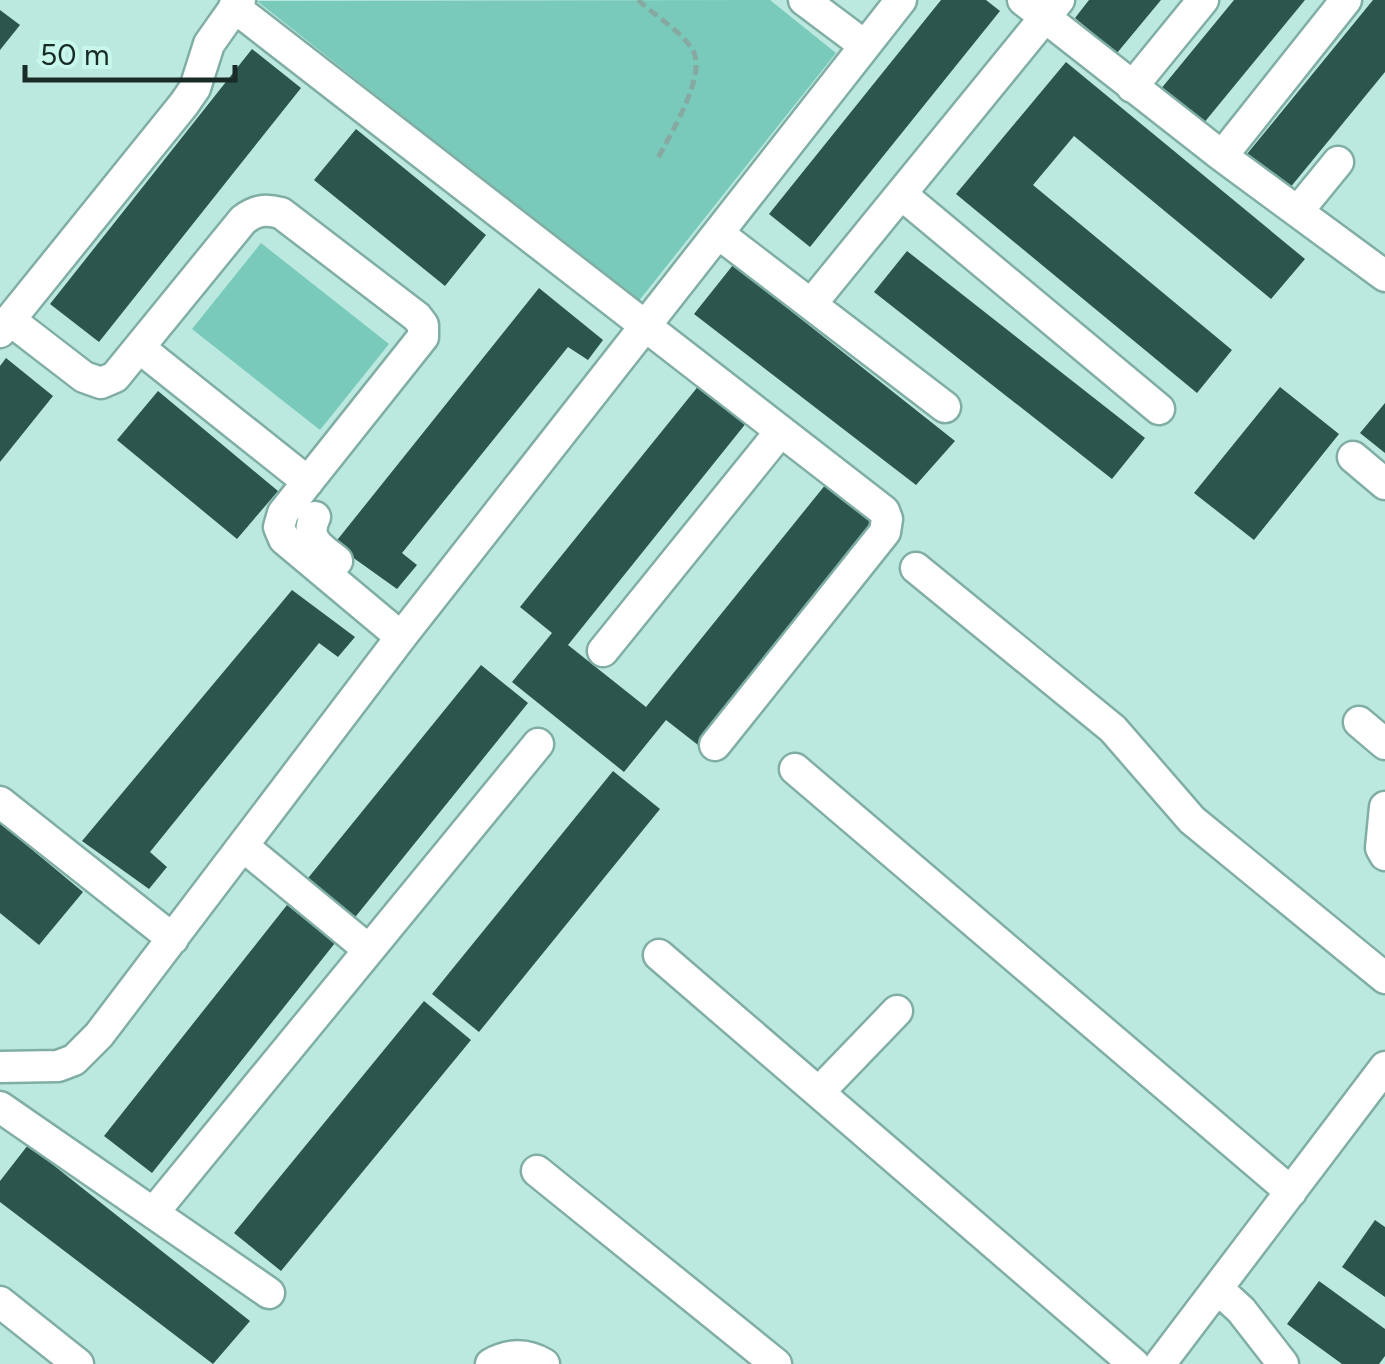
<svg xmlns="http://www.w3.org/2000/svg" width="1385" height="1364" font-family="Figtree,sans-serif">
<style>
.green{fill:#79caba}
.building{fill:#2b554d}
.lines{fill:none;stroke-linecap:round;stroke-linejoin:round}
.minor-casing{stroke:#81aea4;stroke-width:35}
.path{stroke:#86aaa2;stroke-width:5;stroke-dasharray:10 5;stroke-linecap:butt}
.minor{stroke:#fff;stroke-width:30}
</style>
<rect width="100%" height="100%" fill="#bce9df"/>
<path class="green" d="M770,0l66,53 -198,249 -381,-301z
M261,243l128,101 -69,86 -128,-101z"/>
<path class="building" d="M941,0h45l14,11 -190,236 -41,-33z
M1089,0h72l-44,53 -42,-35z
M1234,0h71l-102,124 -43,-34z
M1373,0h12v72l-96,117 -42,-35z
M0,10l20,15 -20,25z
M252,49l49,39 -202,254 -49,-38z
M1066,62l239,197 -34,40 -197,-163 -41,49 199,165 -35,43 -241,-199z
M356,129l130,106 -41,51 -131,-106z
M907,251l238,187 -33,41 -238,-187z
M733,265l222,176 -39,44 -222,-171z
M539,288l64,52 -15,20 -20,-13 -166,206 15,12 -20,24 -63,-45z
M6,358l47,38 -53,66v-96z
M700,384l47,38 -179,223 78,62 180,-223 51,41 -179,220 -32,-25 -42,52 -112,-90 40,-49 -32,-26z
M1280,387l59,47 -85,106 -60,-47z
M158,391l120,100 -41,48 -120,-99z
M1385,403v50l-25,-20z
M292,590l63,47 -17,20 -19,-14 -169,209 17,15 -18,22 -67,-48z
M481,665l47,38 -180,223 -48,-38z
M613,771l47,38 -181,223 -47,-38z
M0,823l83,69 -44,53 -39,-32z
M287,905l48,38 -183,230 -48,-37z
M424,1001l47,39 -190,231 -47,-38z
M28,1145l222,176 -37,43 -213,-162v-21z
M1375,1220l10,7v70l-43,-30z
M1319,1281l66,48v27l-6,8h-37l-55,-40z"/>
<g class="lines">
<g class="minor-casing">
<path id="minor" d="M804,0l60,45
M1023,0l199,156 163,120
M234,7l650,504 3,8 -2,13 -170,213
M1132,87l71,-87
M1222,156l124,-156
M901,194l258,215
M1298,211l40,-49
M719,234l226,173
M812,303l247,-303
M10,320l74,57 17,6 14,-6 128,-157c13,-10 22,-11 38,-7l136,104 6,8v12l-140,176 -4,14 5,12 117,98
M0,332l184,-228 11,-16 14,-44 31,-44
M141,349l167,133
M1353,457l32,27
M315,517c-11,22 6,31 22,44
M916,568l197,161 79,91 193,158
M603,651l177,-219
M1359,722l26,22
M795,769l496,423
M0,802l173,137
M1385,807l-4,41 4,7
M243,846l126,104
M659,955l475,409
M0,1067l58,-1 16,-6 25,-25 302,-398 500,-637
M819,1092l78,-81
M0,1107l269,186
M537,1171l239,193
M154,1212l384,-468
M1218,1289l23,21 42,54
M0,1302l78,62
M491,1364c18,-10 36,-10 53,0
M1160,1364l225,-297"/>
</g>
<path class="path" d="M638,0c16,15 42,30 54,49 17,24 -23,87 -35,111"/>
<use href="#minor" class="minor"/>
</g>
<path d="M25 65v15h210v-15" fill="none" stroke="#192b27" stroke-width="5"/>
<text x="40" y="65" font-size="30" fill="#192b27" stroke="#c8f7ec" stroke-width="8" paint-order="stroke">50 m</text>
</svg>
